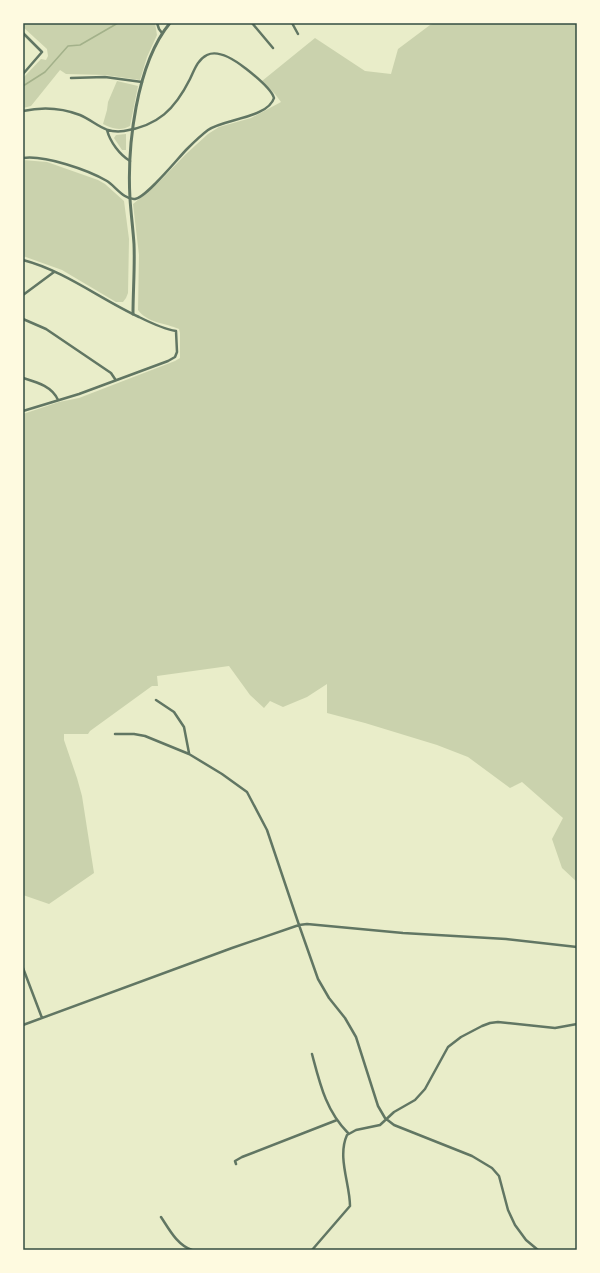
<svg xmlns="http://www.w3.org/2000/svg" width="600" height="1273" font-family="'PT Serif',serif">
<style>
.green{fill:#cad2ad}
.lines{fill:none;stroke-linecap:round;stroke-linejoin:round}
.stream{stroke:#a3b18a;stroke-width:1.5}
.minor{stroke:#617663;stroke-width:2.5}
.tertiary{stroke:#617663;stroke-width:3}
.neatline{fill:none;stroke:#344e41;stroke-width:1.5}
</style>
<rect width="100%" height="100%" fill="#e9edc9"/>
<path class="green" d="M23,23h132l2,12 -10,22 -7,23 -35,-5 -39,-1 -6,-4 -29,36 -8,2v-30l18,-19 5,1 2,-4 -1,-7 -24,-22z
M436,23h141v859l-15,-14 -10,-29 11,-21 -41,-36 -12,6 -42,-31 -31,-12 -72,-22 -38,-10v-29l-20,13 -24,10 -13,-6 -6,7 -14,-13 -21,-29 -72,10 1,10h-6l-62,45 -2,3h-24v6l13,38 5,18 12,77 -45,31 -26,-9v-481l36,-12 20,-4 96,-37 5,-3v-25l-1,-4c-13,-6 -32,-6 -41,-19l1,-55 -6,-51 22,-18 31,-32 22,-20 11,-7 32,-9 30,-16 -6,-8 -13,-13 53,-43 50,33 26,3 7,-25 32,-24z
M117,81l21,5 -8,40c-9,5 -18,3 -27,-2l4,-14 1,-8z
M126,134v16h-4l-8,-12 2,-3z
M23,160l24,2 51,18 7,4 19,17 5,38 -1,54 -2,5 -3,4h-7l-54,-32 -39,-14z"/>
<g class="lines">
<path class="stream" d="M23,86l22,-14 23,-26 12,-1 38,-22"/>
<path class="minor" d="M157,23l2,6 3,4
M252,23l21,25
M292,23l6,11
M23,33l19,19 -19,22
M71,78l34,-1 37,5
M23,111c18,-4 39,-3 57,4 16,7 24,19 44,16 34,-5 51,-22 66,-52 4,-8 7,-19 17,-24 12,-6 29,6 38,13 9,7 26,20 29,30 -6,20 -51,21 -66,32 -8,6 -14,12 -21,19 -9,9 -40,48 -52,50 -11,1 -20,-13 -28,-18 -19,-11 -62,-26 -84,-23
M107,130c3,12 13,25 23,31
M23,260c42,11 77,39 116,57 12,6 24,12 37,14l1,21 -2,5 -7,4 -89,33 -56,17
M23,295l31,-23
M23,319l23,10 65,44 4,6
M23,378c13,4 29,8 35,22
M156,700l18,12 10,15 5,26
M115,734h19l11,2 44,18 33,20 25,18 20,38 32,95 19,54 11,19 16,20 11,19 22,69 7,12 9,7 78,31 20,12 7,8 9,34 7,15 11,15 12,10
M23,968l19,50
M23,1025l209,-77 67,-23 8,-1 96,9 103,6 71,8
M312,1054c8,30 14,57 36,79
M236,1164l-1,-3 7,-4 95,-37
M161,1217c8,12 16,28 31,33
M312,1250l38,-44c0,-22 -13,-49 -3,-71l9,-5 24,-5 14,-13 21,-12 10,-11 23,-42 13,-10 21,-11 8,-3 8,-1 57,6 22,-4"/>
<path class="tertiary" d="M133,314c0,-23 2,-47 1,-70 -1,-15 -3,-30 -4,-45 -3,-52 6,-135 40,-176"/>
</g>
<rect width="600" height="1273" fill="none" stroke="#fefae0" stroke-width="48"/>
<rect x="24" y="24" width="552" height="1225" class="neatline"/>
</svg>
